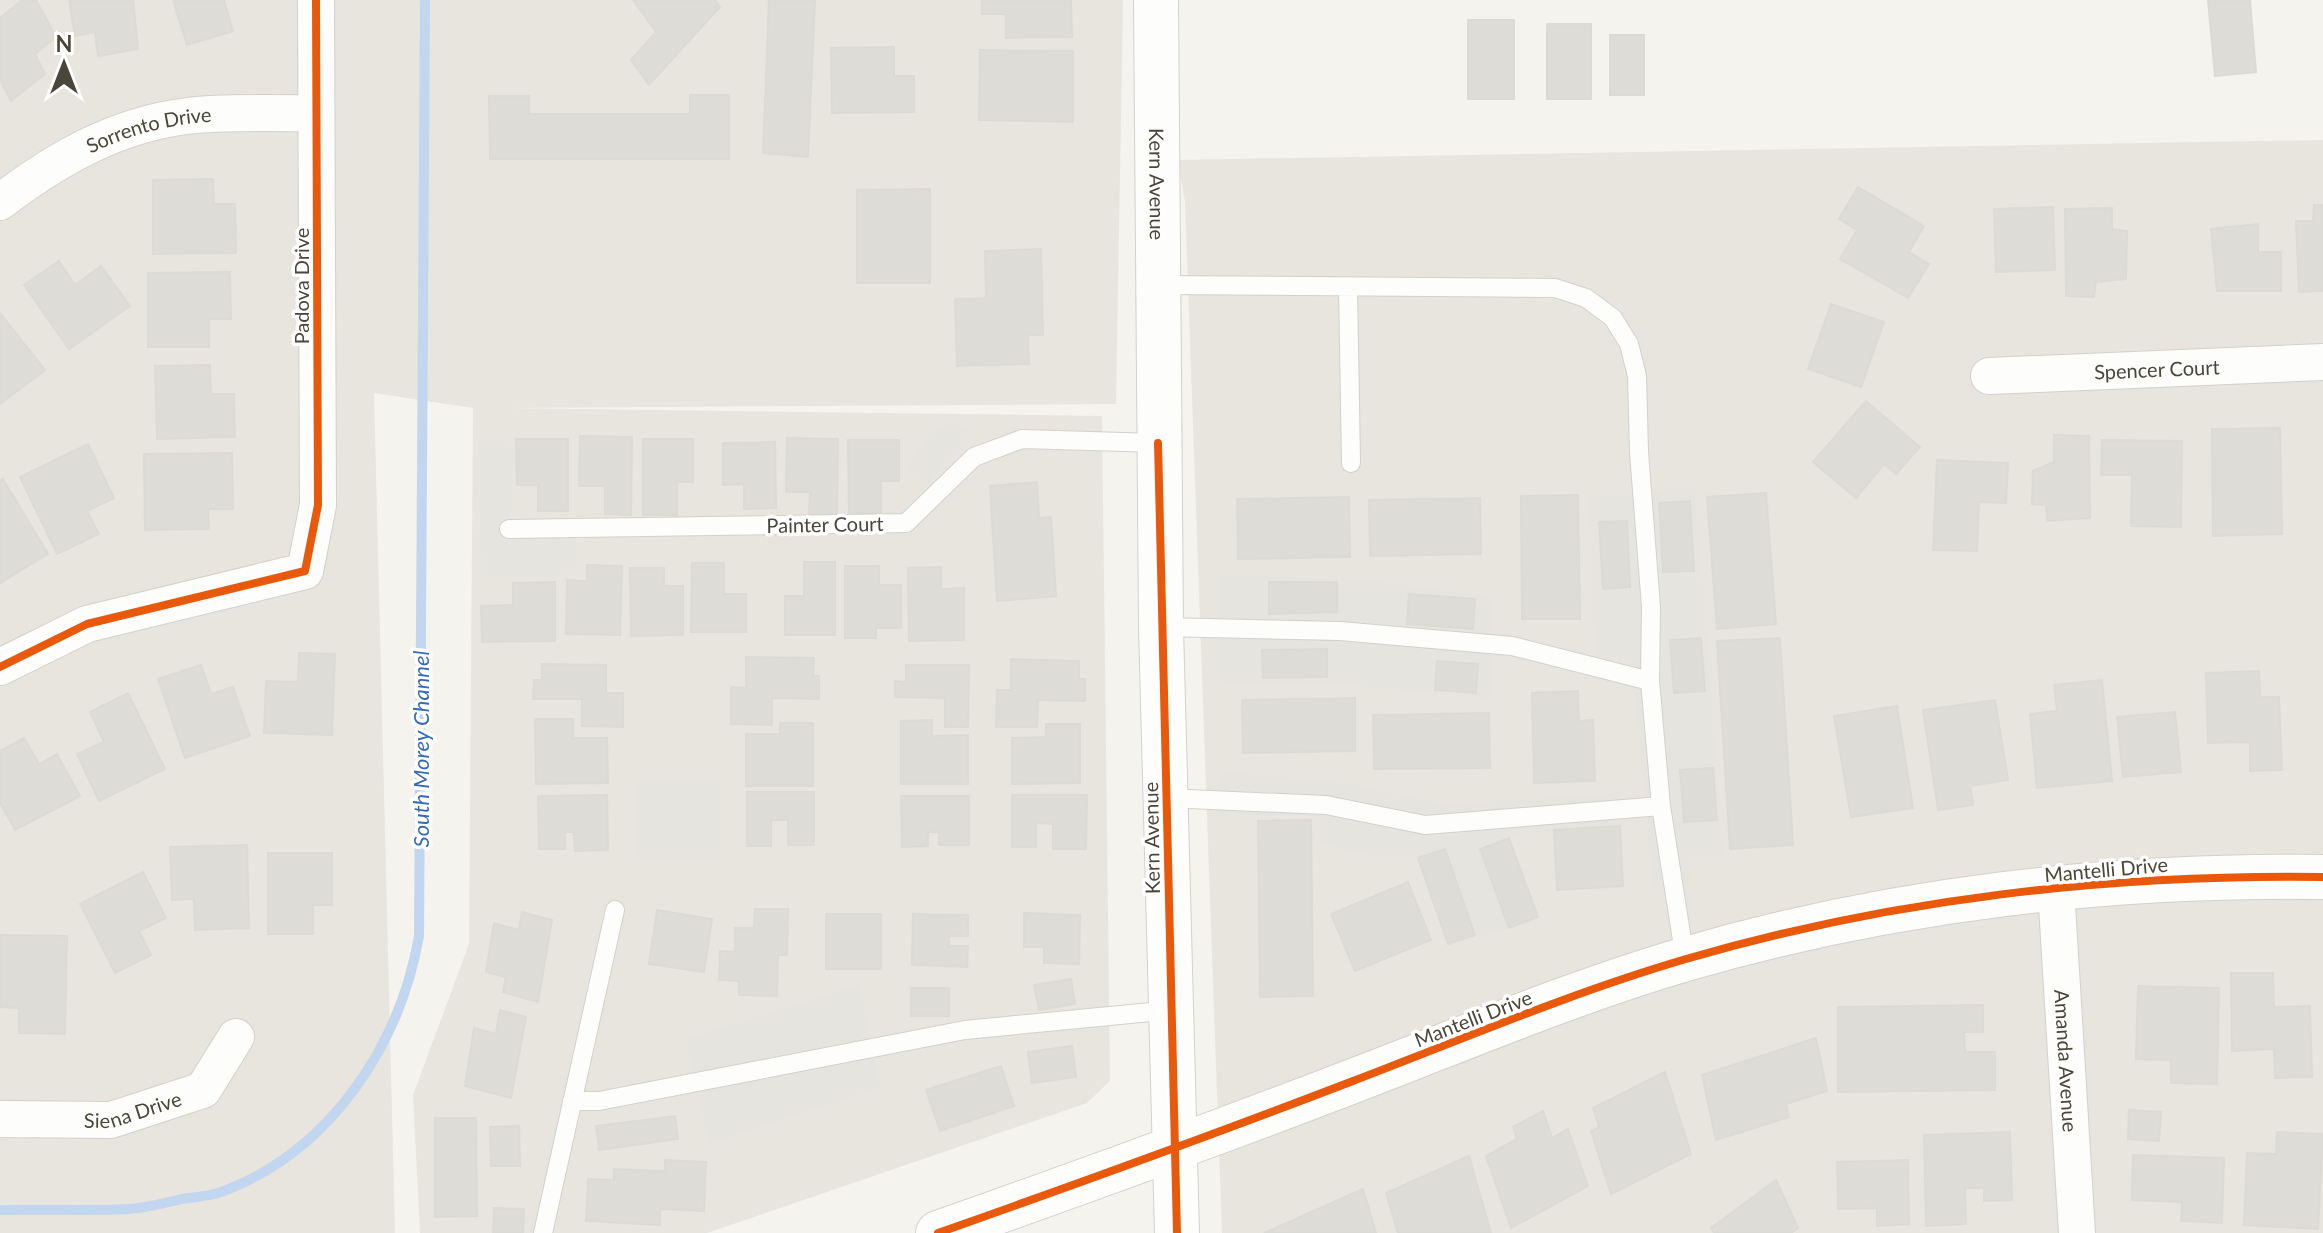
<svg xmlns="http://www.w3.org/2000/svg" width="2323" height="1233" font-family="Lato,sans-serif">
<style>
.residential{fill:#e7e5dd}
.parking{fill:#e6e4df}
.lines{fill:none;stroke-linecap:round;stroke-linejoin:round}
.stream{stroke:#c2d6ef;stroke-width:10}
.building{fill:#dddcd7;stroke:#dcdad4;stroke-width:2}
.service-casing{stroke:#d2d1cc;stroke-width:20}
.minor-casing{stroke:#d2d1cc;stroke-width:38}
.tertiary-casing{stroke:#d2d1cc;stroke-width:46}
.service{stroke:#fdfdfc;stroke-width:18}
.minor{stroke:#fdfdfc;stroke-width:36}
.tertiary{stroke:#fdfdfc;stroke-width:44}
.cycleway-casing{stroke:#fff;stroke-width:13}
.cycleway{stroke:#e8590c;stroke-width:8}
.labels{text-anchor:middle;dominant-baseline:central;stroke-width:7;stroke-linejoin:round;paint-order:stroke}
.street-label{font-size:20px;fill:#4a463a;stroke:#fff}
.water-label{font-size:22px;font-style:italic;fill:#356bb4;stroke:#fff}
</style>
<rect width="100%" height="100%" fill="#f4f3ee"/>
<path class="residential" d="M0,0h1123l-7,404 -609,4 595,8 8,665 -23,22 -380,130h-287l-7,-138 56,-151 4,-536 -99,-15 21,840h-395z
M2323,140v1093h-1101l-37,-1031 -7,-42z"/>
<path class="parking" d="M952,421l17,12 -23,25 -17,24 -23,-14 22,-31z
M510,439l1,87 63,-1 1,49 -93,1 -1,-135z
M1695,487l28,368 -35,3 2,27 -37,3 -21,-228 -37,-6 -6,-157z
M1221,575l143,5 127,17v102l-155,-16h-117z
M1222,772l121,11 103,22 176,-12 6,35 -100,4 -19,6v90l-61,16 -30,-86 -46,-2 -52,-13v-28h-98z
M719,781l1,78 -83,1v-78z
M859,985l21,103 -171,55 -22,-104z"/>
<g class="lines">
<path class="stream" d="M0,1210c43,-1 86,1 128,-1 18,-1 37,-6 54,-10 14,-2 30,-3 42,-8 107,-41 176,-146 195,-255l6,-936"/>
</g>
<path class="building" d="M22,0h14l20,37 -21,17 10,20 -34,27 -11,-21v-62z
M69,0h64l5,49 -40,7 -3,-24 -20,4z
M173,0h51l9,31 -46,14z
M633,0h82l5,7 -71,78 -18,-25 25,-28z
M769,0h46l-7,157 -45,-4z
M982,0h89l1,37 -66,1v-24h-24z
M2208,0h42l6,72 -41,4z
M1468,20h46v79h-46z
M1547,24h44v75h-44z
M1610,35h34v60h-34z
M894,47v29h20v36l-82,1 -1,-65z
M980,50l93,1v71l-94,-2z
M690,95h39v64h-239l-1,-63h40v18h161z
M213,179l1,25h21l1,49 -83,1v-74z
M1858,187l66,39 -15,26 20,12 -21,34 -68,-39 17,-29 -18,-11z
M930,189v94h-73v-93z
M2314,205h9v86l-24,1 -3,-71h17z
M2053,207l2,63 -59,2 -2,-63z
M2112,208v21l15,2 -1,48 -30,3 -2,15 -28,-1 -1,-87z
M2258,224v28h23v39h-64l-6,-62z
M1041,249l2,86h-15l1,29 -72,2 -2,-67 31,-1 -1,-47z
M59,261l16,24 26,-19 29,40 -61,43 -45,-64z
M230,272l1,47h-22v28h-61v-74z
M1831,304l53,18 -23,65 -53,-18z
M0,313l45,57 -45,34z
M210,365l1,29h23l1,43 -78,2 -2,-73z
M1866,401l54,46 -24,27 -12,-10 -28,34 -43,-36z
M2280,428l2,106 -69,2 -1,-107z
M2054,435l35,1 1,82 -43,3 -1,-16 -14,-1 1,-33 21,-9z
M580,436l52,1 -1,78 -26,-1v-28h-26z
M787,438l51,1 -1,76 -28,-1 1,-22h-24z
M516,439h52v72h-30v-26h-21z
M643,439h50v43h-16v33h-34z
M848,440h51v41h-18v32h-32z
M2102,440l80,1 -1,86 -50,-1 1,-51h-31z
M775,442l1,66 -32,1v-25l-21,1v-42z
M88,444l26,54 -27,13 12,23 -42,20 -37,-77z
M232,453l1,56h-25l1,20 -64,1 -1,-76z
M1937,460l71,3 -2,40 -27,-1 -2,49 -44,-1z
M3,479l45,75 -48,29v-102z
M1037,482l2,36 12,-1 5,79 -59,5 -7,-115z
M1766,493l10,131 -59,5 -10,-132z
M1578,495l2,124h-58l-1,-123z
M1349,497l1,60 -112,2 -1,-60z
M1480,498l1,56 -111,2 -1,-56z
M1690,501l4,70 -31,1 -4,-69z
M1627,521l3,66 -27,2 -4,-67z
M804,562h31v73h-50v-39h19z
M692,563h32v31h22v38h-55z
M587,565l35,1 -2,69 -54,-1 1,-54 20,1z
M845,566h34v19h22v43h-25v10h-31z
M941,567v22l23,-1v52l-55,1 -1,-73z
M630,568h34v18h19v49l-52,1z
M555,582v59l-73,1 -1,-36 32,-1v-22z
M1269,582h68v30l-68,2z
M1409,594l66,5 -2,30 -66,-5z
M1701,638l4,53 -31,2 -4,-53z
M1780,638l13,207 -63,4 -13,-208z
M1327,649v28l-64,1 -1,-28z
M299,653l36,1 -3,81 -68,-2 2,-52 32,1z
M746,657l68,1 -1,18h6v23l-47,-1v27l-41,-1v-37l15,1z
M1011,659l68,2v18h6v22l-47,-1 -1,27h-41l1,-37h14z
M1437,661l41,3 -2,29 -41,-3z
M542,664l64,1v28h17v34l-41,-1v-27h-49l1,-19h8z
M201,665l10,29 22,-7 17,49 -65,22 -27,-79z
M906,665h63l-1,62h-23v-29l-50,-1v-16l11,1z
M2259,671l1,26h19l3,73 -32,1v-29l-42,1 -2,-70z
M2102,680l10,101 -75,7 -7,-74 27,-3 -3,-26z
M1578,691l1,30 14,-1 2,61 -61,2 -2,-90z
M128,693l37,76 -66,32 -22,-47 27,-12 -14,-30z
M1355,698v53l-112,2 -1,-53z
M1995,700l13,80 -38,6 3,19 -35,5 -15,-100z
M1897,706l16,102 -62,9 -17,-101z
M2175,712l6,60 -58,5 -6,-60z
M1489,713l1,55 -116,1 -1,-54z
M535,719h38v19h34l1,45 -72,1z
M932,720v16l36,-1v49h-67v-63z
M780,723h33v63h-67v-52h34z
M1046,724h34v59l-68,1v-46l34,-1z
M24,738l15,26 18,-10 23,42 -65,34 -15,-27v-52z
M1713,768l4,52 -33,2 -4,-52z
M747,792h67v53h-26v-25h-17v26h-24z
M607,795l1,55 -33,1 -1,-19h-9v17h-26l-1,-53z
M1012,795h75l-1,54h-33v-25l-17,-1v24h-24z
M901,796h68v49h-30v-13h-11v14l-26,1z
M1311,820l2,176 -53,1 -2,-176z
M1620,826l3,60 -66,4 -3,-60z
M1509,838l29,79 -29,11 -29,-79z
M247,845l2,83 -54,2 -1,-31 -22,1 -2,-53z
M1445,849l30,86 -27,9 -30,-86z
M268,853h64v52h-19v29h-45z
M143,872l23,46 -27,13 12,24 -36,18 -35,-69z
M1408,882l23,58 -76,31 -24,-57z
M755,909h33l-1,46h-9l-1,41 -38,-1v-14l-20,-1 1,-29 15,1v-24h19z
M657,910l55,9 -8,53 -55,-8z
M522,912l30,8 -14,82 -35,-10 3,-15 -20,-5 8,-49 25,7z
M1024,913l56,2 -1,49 -35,-1v-16h-20z
M826,914h55v55h-55z
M913,914l55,1v21h-19v10h19l-1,21 -55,-2z
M0,935l67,1 -2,98 -46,-1v-25l-19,-1z
M2231,973h42l1,34 36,-1 2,71 -37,1 -1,-29 -42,2z
M1071,979l4,25 -36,6 -5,-25z
M2138,986l81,2 -2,96 -46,-1v-23l-35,-1z
M911,988h38v28h-38z
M1983,1005v27h-19l1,20h30v38l-157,2v-85z
M500,1010l26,7 -15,81 -46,-12 9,-58 22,6z
M1816,1038l11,53 -41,13 3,13 -73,23 -14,-65z
M1072,1046l4,31 -44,6 -4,-31z
M1001,1066l13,40 -74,25 -14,-41z
M1665,1072l26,82 -80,40 -20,-63 8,-4 -6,-19z
M2129,1110l32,2 -2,29 -31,-2z
M1543,1111l9,27 16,-9 20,57 -77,42 -25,-72 31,-17 -4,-12z
M675,1116l3,23 -79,11 -3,-24z
M435,1118h41l1,98 -42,1z
M519,1126l1,40h-29l-1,-39z
M2010,1132l2,68 -28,1v-13h-19l1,36 -40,2 -2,-91z
M2277,1132l46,2 -5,95 -74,-4 3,-72 29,1z
M2133,1155l91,3 -2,65 -41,-2 1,-19 -50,-2z
M1469,1156l22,77h-93l-12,-40z
M665,1160l41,2 -2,49 -44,-2v16l-74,-4 2,-42 26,1v-11l51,2z
M1908,1160l1,64 -32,2v-18l-39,1 -1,-47z
M1776,1180l22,48 -7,5h-77l-3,-5z
M1363,1189l13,44h-112z
M494,1208l30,1 -1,24h-30z"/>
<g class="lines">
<g class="service-casing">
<path id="service" d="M1157,285l398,3 31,10 27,20 16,26 8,32 2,76 12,155 -1,74
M1348,287l3,176
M509,529l397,-6 68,-66 48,-18 136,4
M1161,627l179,4 172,15 138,35 11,125 24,153
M1166,798l160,7 99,20 236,-19
M572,1101h27l366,-71 207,-20
M543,1233l72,-323"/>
</g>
<g class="minor-casing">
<g id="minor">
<path id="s1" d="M0,202c56,-43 116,-77 187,-86 42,-5 86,-2 128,-3"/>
<path id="s2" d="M1989,376l334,-14"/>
<path d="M0,667l87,-43 218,-53 13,-66 -2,-505"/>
<path id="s3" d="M2056,889l21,344"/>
<path id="s4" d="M0,1119l111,1 92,-30 33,-53"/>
</g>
</g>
<g class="tertiary-casing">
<g id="tertiary">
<path id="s5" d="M1156,0l5,627 16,606"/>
<path d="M938,1233c139,-49 277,-99 415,-152 110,-42 220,-89 333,-122 205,-60 424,-85 637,-82"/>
</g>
</g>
<use href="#service" class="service"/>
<use href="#minor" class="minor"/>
<use href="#tertiary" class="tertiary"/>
<g class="cycleway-casing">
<path id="cycleway" d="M1158,443l19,790
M0,667l87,-43 218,-53 13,-66 -2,-505
M938,1233c139,-49 277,-99 415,-152 110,-42 220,-89 333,-122 205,-60 424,-85 637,-82"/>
</g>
<use href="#cycleway" class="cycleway"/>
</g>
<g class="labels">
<g class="street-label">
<text stroke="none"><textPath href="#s1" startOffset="168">Sorrento Drive</textPath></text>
<text stroke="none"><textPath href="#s5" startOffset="184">Kern Avenue</textPath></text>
<text transform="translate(301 286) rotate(-90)">Padova Drive</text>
<text stroke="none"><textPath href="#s2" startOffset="168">Spencer Court</textPath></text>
<text transform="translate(825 524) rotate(-1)">Painter Court</text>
<text transform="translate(1151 838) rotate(-91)">Kern Avenue</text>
<text transform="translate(2106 869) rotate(-5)">Mantelli Drive</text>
<text transform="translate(1473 1018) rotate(-21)">Mantelli Drive</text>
<text stroke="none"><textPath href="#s3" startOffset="172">Amanda Avenue</textPath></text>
<text stroke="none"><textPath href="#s4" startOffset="134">Siena Drive</textPath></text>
</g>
<g class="water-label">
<text transform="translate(420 749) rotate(-90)">South Morey Channel</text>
</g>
</g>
<g transform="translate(64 64)" stroke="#ffffff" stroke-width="6" paint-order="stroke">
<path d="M0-6L14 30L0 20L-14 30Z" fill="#4a463a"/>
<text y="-12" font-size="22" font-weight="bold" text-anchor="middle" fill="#4a463a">N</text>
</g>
</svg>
